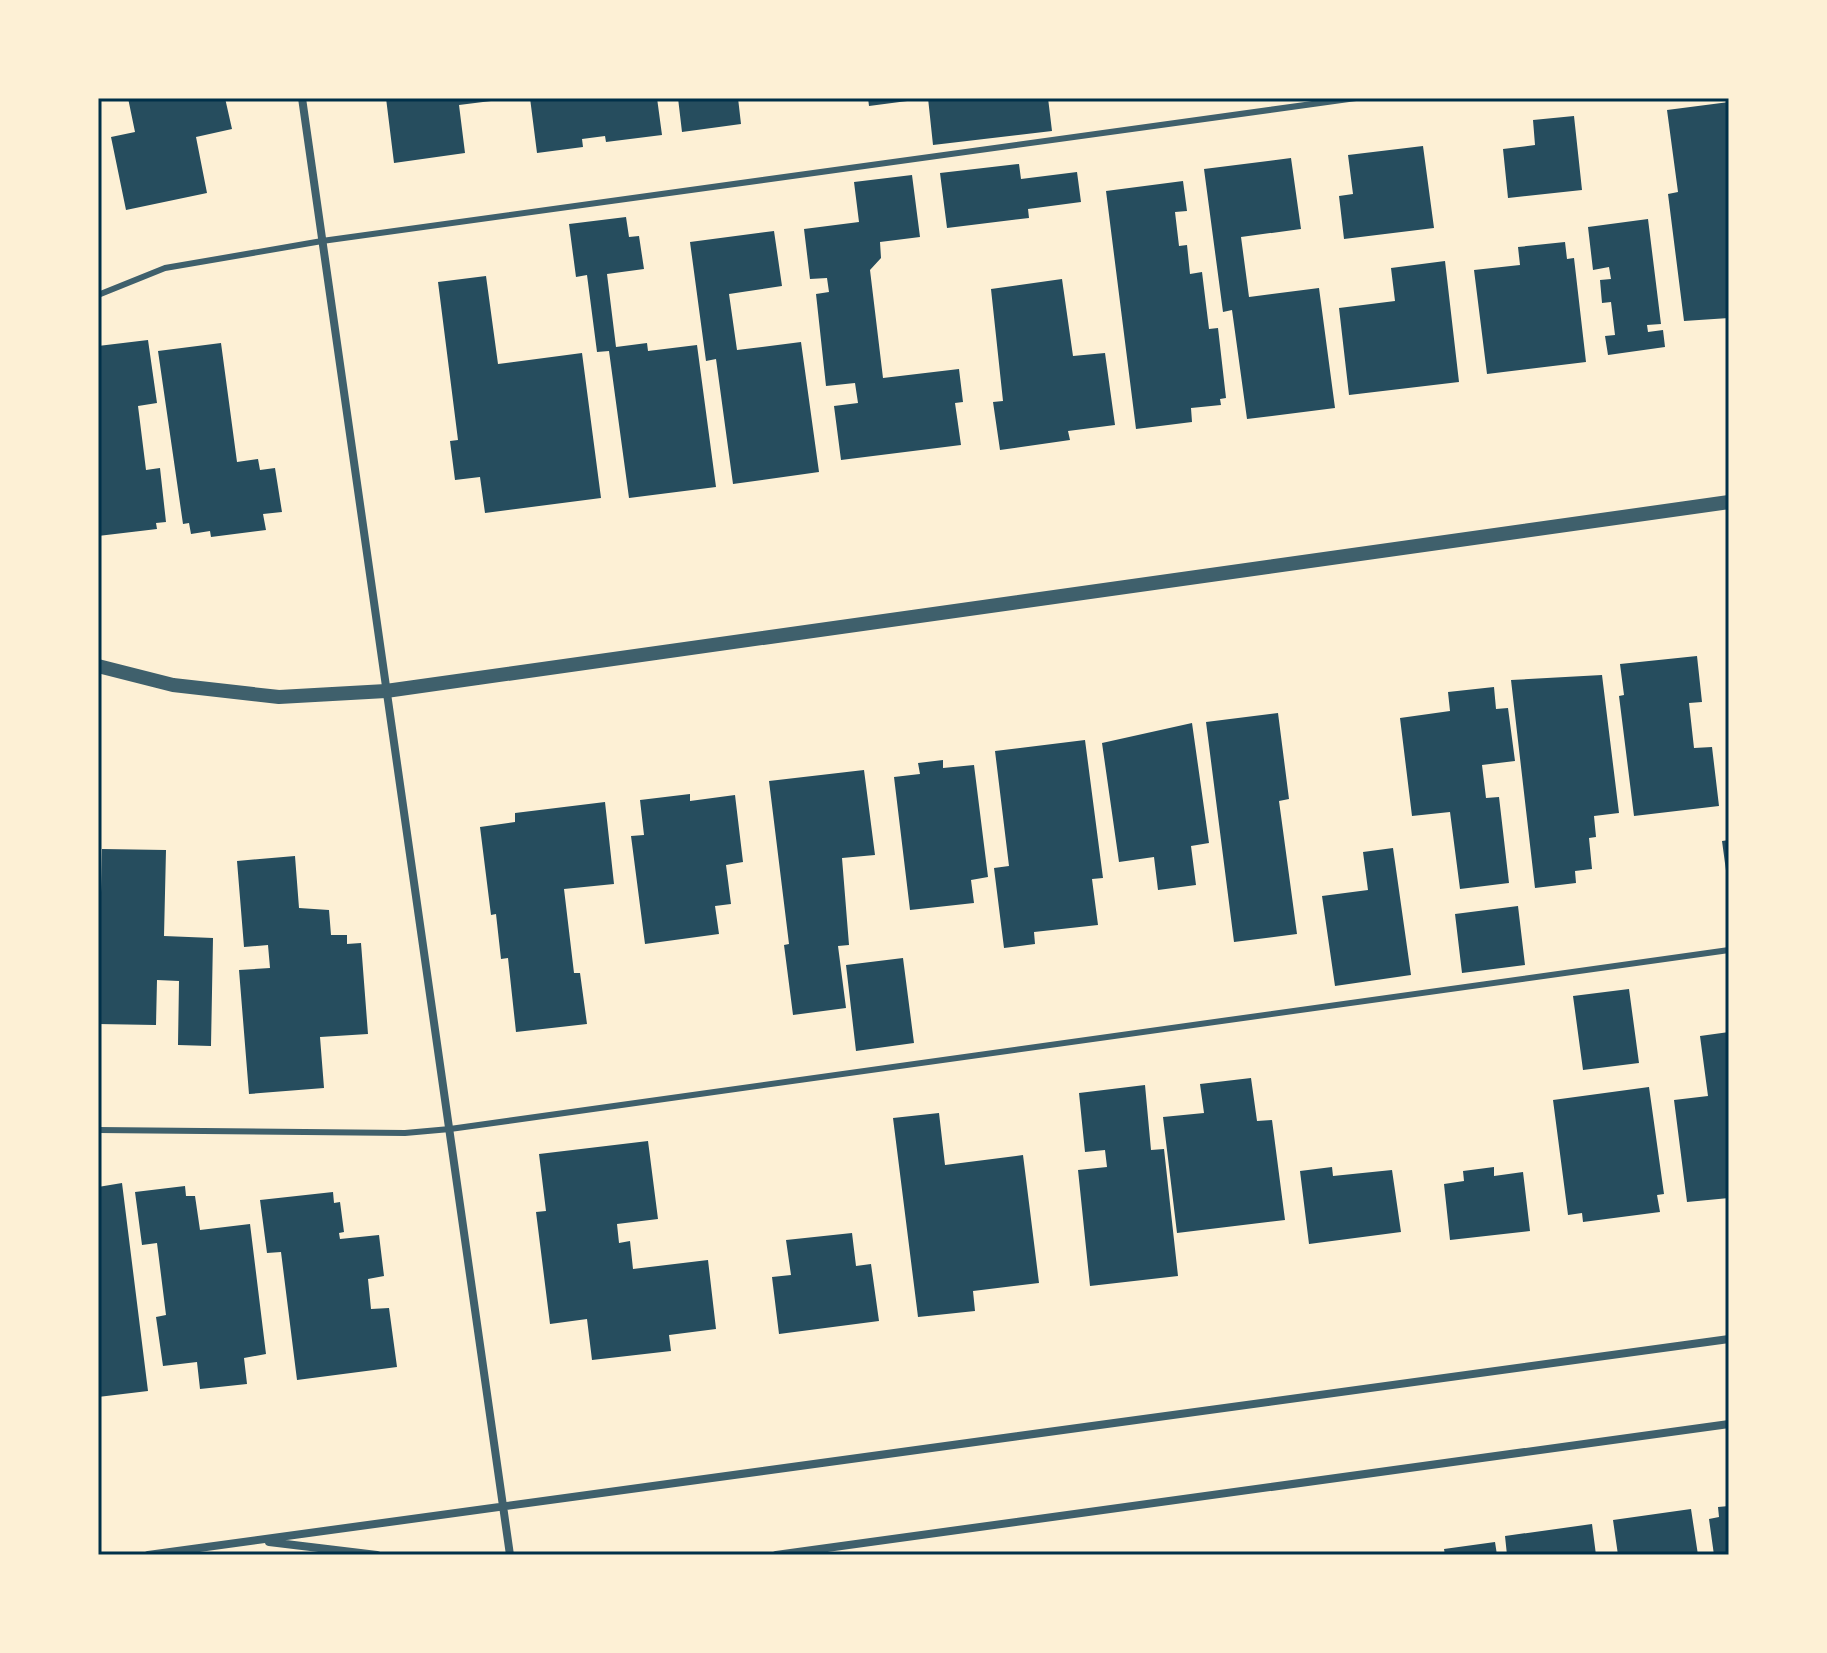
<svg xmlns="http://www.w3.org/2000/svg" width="1827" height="1653" font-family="'Titillium Web',sans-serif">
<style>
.building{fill:#264d5e}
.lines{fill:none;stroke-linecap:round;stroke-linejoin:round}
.service{stroke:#3f606c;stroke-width:6}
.minor{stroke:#3f606c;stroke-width:8}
.tertiary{stroke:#3f606c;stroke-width:14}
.neatline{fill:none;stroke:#003049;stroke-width:3}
</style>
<rect width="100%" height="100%" fill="#fdf0d5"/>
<path class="building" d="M128,98h97l7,31 -36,8 11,56 -81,17 -15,-73 24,-5z
M386,98h113v2l-40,5 6,48 -71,10z
M530,98h127l5,37 -56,7 -1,-6 -23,3 1,8 -46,6z
M678,98h60l3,26 -59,8z
M868,98h47v2l-46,6z
M928,98h120l4,33 -119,14z
M1729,102v216l-45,3 -16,-127 10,-2 -11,-82z
M1574,116l8,74 -74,8 -5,-49 32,-4 -2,-25z
M1423,146l11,82 -90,11 -5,-43 14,-2 -5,-39z
M1291,158l10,71 -60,8 8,60 70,-9 16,120 -88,11 -15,-109 -9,2 -19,-143z
M1019,164l2,15 56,-7 4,30 -53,7 1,9 -82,10 -7,-55z
M912,175l8,62 -40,5 1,16 -11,12 13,108 76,-9 4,33 -8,1 6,42 -120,15 -7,-54 24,-3 -3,-20 -29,3 -10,-92 13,-2 -2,-14 -17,1 -6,-50 55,-7 -5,-40z
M1183,181l4,30 -12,1 4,34 8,-1 3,29 12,-2 7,57 9,-1 8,70 -6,1 1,6 -30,3 1,14 -56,7 -30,-238z
M626,217l3,20 10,-1 5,33 -37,5 9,73 31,-4 1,8 49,-6 19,142 -87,11 -20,-147 -12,1 -10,-77 -11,2 -7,-53z
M1648,219l13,105 -14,1 1,7 15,-2 2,17 -57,8 -3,-19 10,-1 -4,-33 -9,1 -2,-23 11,-1 -2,-12 -16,3 -5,-43z
M774,231l8,55 -53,8 8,56 64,-8 18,130 -86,12 -17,-125 -10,2 -16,-119z
M1565,242l2,17 7,-1 12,104 -99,12 -13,-104 46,-5 -2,-18z
M1445,261l14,121 -110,13 -10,-87 56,-7 -4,-33z
M486,276l12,88 84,-11 19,145 -116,15 -5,-36 -25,3 -5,-39 8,-1 -20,-158z
M1062,279l11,77 32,-3 10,72 -47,6 2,9 -70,10 -7,-48 10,-1 -12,-112z
M148,340l9,63 -19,3 8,64 14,-2 6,54 -10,1 1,6 -59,7v-190z
M221,343l16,119 21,-3 2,11 15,-2 7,44 -19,2 3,16 -55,7 -1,-6 -19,3 -2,-11 -6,1 -25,-173z
M1697,656l5,46 -13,1 5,45 18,-1 7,59 -85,10 -15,-120 5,-1 -4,-31z
M1602,675l17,138 -25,3 2,21 -7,1 3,31 -17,2 1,12 -41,5 -24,-208z
M1494,687l2,22 12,-1 7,53 -33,4 4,33 13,-1 10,86 -49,6 -10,-77 -38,4 -12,-98 50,-7 -2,-19z
M1278,713l11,86 -10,2 18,133 -63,8 -28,-220z
M1192,723l17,120 -18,3 5,39 -38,5 -4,-33 -35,5 -17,-119z
M1085,740l18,138 -11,1 6,46 -64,7 1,12 -31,4 -10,-80 15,-2 -14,-115z
M943,760v8l31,-3 14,112 -17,3 3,23 -64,7 -16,-133 26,-3 -2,-11z
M864,770l11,85 -33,3 7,87 -11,1 8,62 -53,7 -9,-70 5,-1 -20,-163z
M690,794v7l45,-6 8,67 -17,3 5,39 -16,2 4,28 -74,10 -14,-108 13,-1 -4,-35z
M605,802l9,82 -50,5 10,84h6l7,51 -71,8 -8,-74 -7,1 -5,-45 -5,1 -11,-88 35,-5v-9z
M1729,840v38h-2l-5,-37z
M1393,848l18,127 -76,11 -13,-90 46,-6 -5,-38z
M102,849l64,1 -2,86 49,2 -2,108 -33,-1 1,-64 -22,-1 -1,45 -58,-1z
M295,856l4,52 30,2 2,25h16v9l14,-1 7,91 -48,3 4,51 -75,6 -10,-124 31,-2 -2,-23 -24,2 -7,-86z
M1518,906l7,59 -63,8 -7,-59z
M903,958l11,85 -58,8 -10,-86z
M1629,989l10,74 -56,7 -10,-74z
M1729,1032v166l-42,4 -13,-102 34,-4 -8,-60z
M1251,1078l6,43 15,-1 13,100 -108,13 -14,-116 41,-4 -4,-29z
M1145,1085l6,65 13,-1 14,127 -88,10 -12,-116 29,-3 -2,-17 -20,2 -6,-59z
M1649,1087l15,107 -7,1 3,17 -77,10 -1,-9 -14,2 -15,-115z
M939,1113l6,52 78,-10 16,128 -66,8 2,20 -57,6 -25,-199z
M648,1141l10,78 -41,5 2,19 11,-2 3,28 75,-9 8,69 -47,6 2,16 -79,9 -5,-41 -37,5 -14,-112 10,-1 -7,-57z
M1332,1167l1,9 59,-6 9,62 -92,12 -9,-73z
M1494,1167v9l29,-4 7,59 -80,9 -6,-56 20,-3 -1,-10z
M122,1183l26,208 -50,6v-210z
M185,1186l1,10h9l5,34 50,-6 16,130 -22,4 3,26 -47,5 -3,-27 -34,4 -7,-49 10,-2 -9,-72 -15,2 -7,-53z
M333,1192l1,11 6,-1 4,30 -5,1 1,6 39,-4 5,41 -16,3 3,30 18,-1 8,59 -100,13 -16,-128 -14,1 -7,-53z
M852,1233l4,33 15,-2 8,57 -100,13 -7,-57 19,-2 -5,-35z
M1729,1506v49h-15l-5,-36 10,-2 -1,-10z
M1691,1509l7,46h-80l-5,-35z
M1592,1524l4,31h-89l-2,-19z
M1495,1542l2,13h-52l-1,-6z"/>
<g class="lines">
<path class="service" d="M98,295l67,-27 157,-27 1034,-143
M98,1130l307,3 45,-4 1279,-179"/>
<path class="minor" d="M302,98l208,1457
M269,1542l108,13
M148,1555l1581,-216
M776,1555l953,-131"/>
<path class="tertiary" d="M98,666l75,19 106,12 107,-6 1343,-189"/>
</g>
<rect width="1827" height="1653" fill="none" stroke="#fdf0d5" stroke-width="200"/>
<rect x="100" y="100" width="1627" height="1453" class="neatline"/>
</svg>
